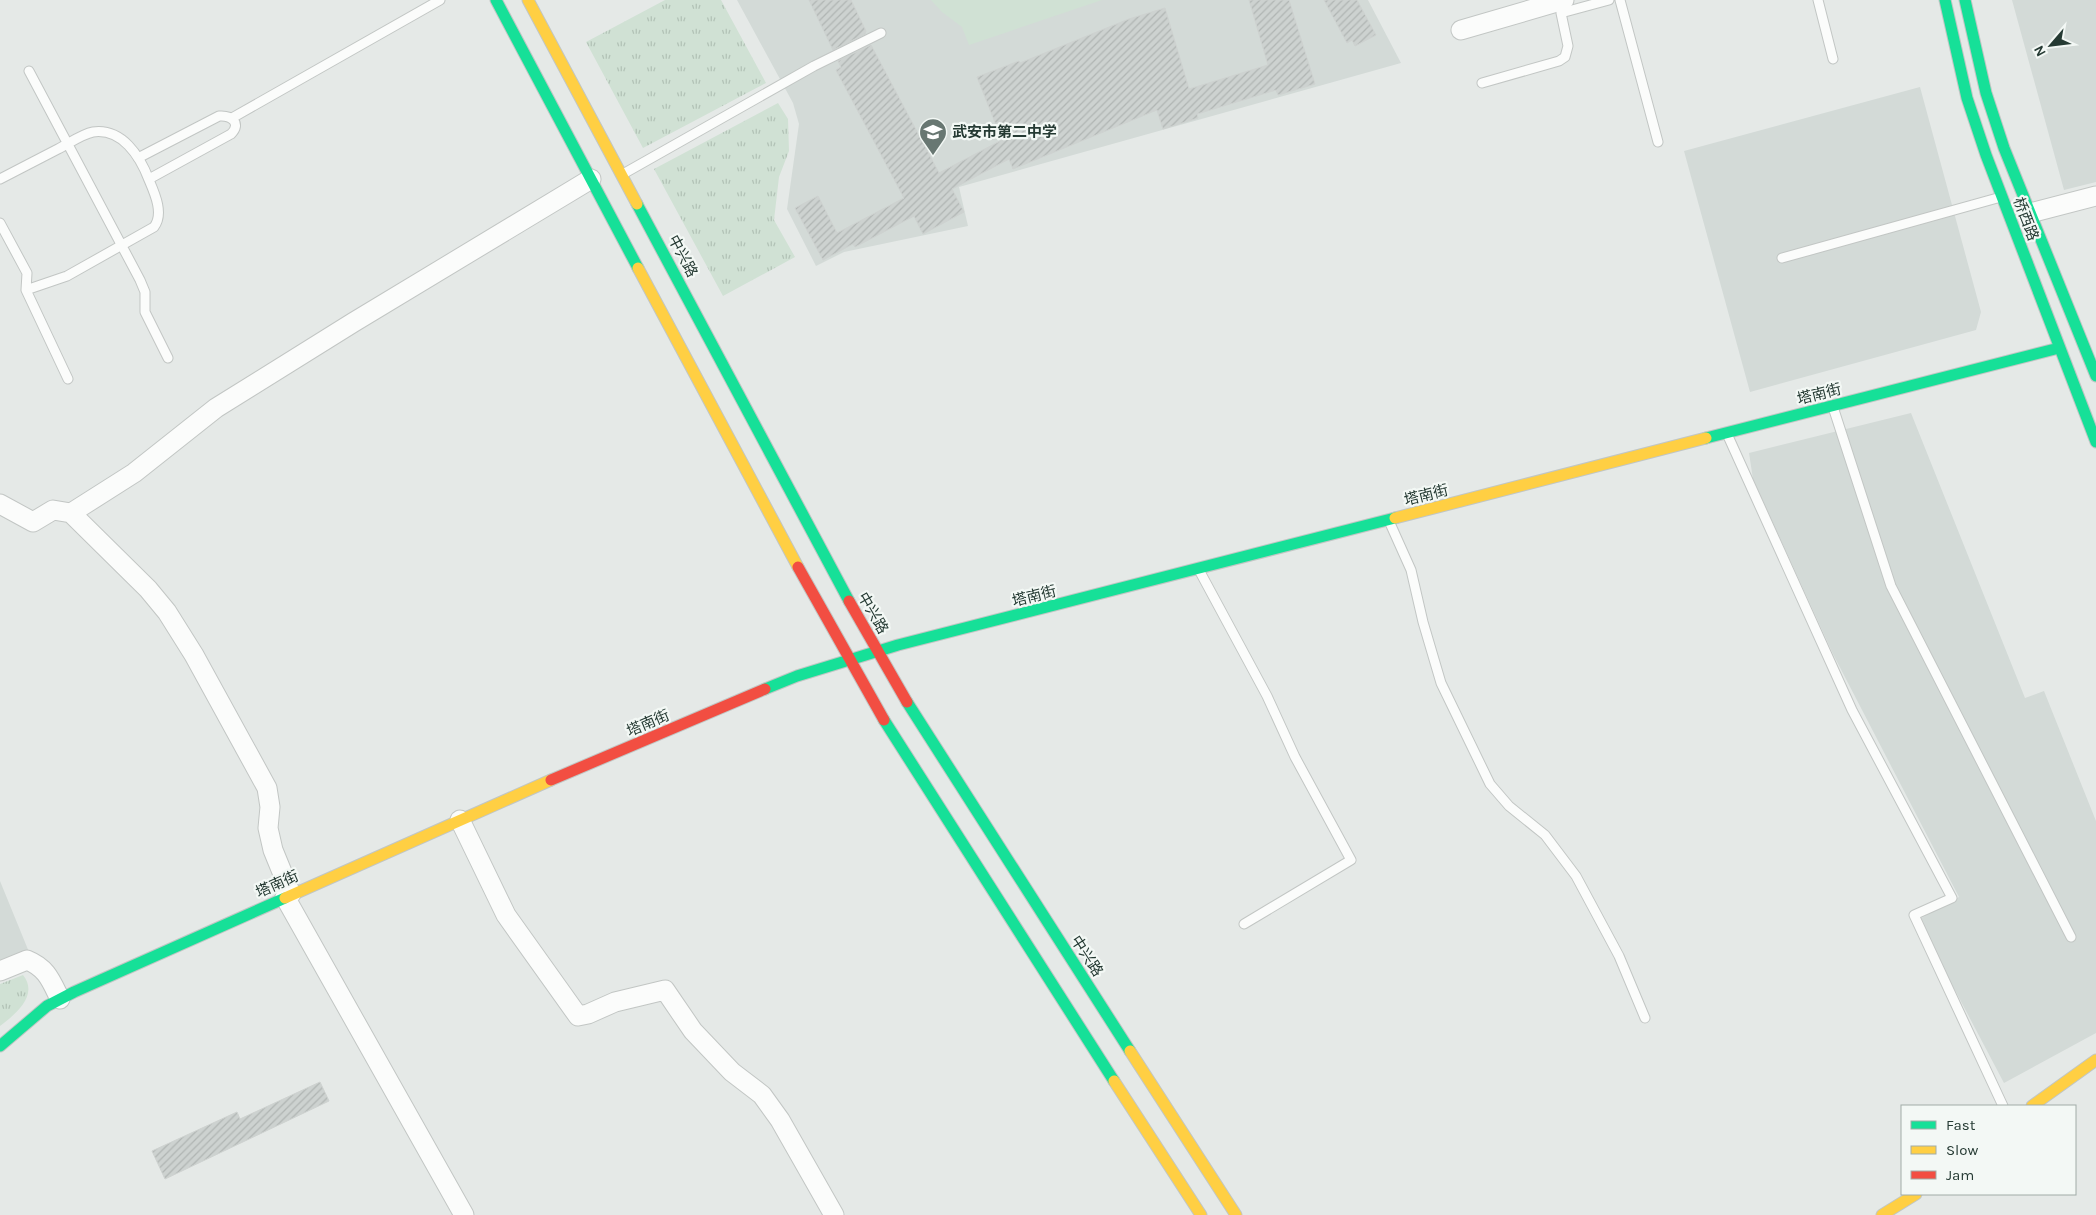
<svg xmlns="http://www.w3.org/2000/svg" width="2096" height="1215" font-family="Karla,'Noto Sans SC',sans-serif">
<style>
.built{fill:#d3dad7}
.grass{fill:url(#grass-tufts)}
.pitch{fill:#d0e1d4}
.building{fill:url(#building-hatch);stroke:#ced2d0}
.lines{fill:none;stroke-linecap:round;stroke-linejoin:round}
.lane-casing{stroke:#c2c6c4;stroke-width:11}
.street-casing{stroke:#c2c6c4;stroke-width:21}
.fast-casing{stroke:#c1c6c4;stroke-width:13}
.slow-casing{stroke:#c1c6c4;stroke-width:13}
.jam-casing{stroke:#c1c6c4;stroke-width:13}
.lane{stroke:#fbfcfb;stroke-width:9}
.street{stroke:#fbfcfb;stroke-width:19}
.fast{stroke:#16e098;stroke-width:11}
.slow{stroke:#ffcf43;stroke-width:11}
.jam{stroke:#f24e42;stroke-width:11}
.labels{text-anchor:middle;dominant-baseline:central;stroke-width:4.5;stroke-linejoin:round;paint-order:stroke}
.poi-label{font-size:15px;font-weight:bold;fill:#253a33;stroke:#f3f8f5;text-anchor:start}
.street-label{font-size:15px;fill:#253a33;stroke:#f3f8f5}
</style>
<defs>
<pattern id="grass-tufts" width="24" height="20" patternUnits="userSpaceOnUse" patternTransform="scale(1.25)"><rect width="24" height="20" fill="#d0e1d4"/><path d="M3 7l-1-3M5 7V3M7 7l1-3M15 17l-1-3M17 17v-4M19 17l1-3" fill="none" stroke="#b2c2b6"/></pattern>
<pattern id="building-hatch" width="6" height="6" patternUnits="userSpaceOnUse" patternTransform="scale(1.25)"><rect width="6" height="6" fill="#cdd2d0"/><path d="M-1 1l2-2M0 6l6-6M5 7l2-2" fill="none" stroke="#b0b5b3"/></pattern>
</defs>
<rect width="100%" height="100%" fill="#e5e9e7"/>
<path class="built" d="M737,0h631l33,63 -442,124 9,39 -124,26 -28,14 -29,-57 12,-85 -6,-21z
M2012,0h84v182l-32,8z
M1920,87l61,225 -5,18 -226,62 -66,-241z
M1911,413l114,285 19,-7 52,130v212l-92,50 -86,-163 41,-23 -126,-243 -80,-175 -4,-26z
M0,881l29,71 -29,12z"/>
<path class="grass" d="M665,0h56l45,83 -123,65 -57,-106z
M778,103l10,16 1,32 -10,26 -5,43 21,37 -72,39 -69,-127z
M23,975c16,20 -7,39 -23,51v-42z"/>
<path class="pitch" d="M931,0h171l-133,45 -7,-18 -20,-15z"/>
<path class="building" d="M809,0h42l15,31 -1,3 -32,16z
M1249,0h40l26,84 -37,11 -2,-5 -79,24 1,4 -35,11 -6,-19 -144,59 -4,-10 -57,30 12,23 -41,22 -9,-18 -59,31 -2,-3 -30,16 -28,-52 23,-12 19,37 67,-35 -68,-128 5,-3 -3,-6 33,-16 68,128 63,-33 -25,-63 42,-16 1,2 109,-44 36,-11 24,81 79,-24z
M1324,0h33l19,35 -21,11 -3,-6 -5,3z
M320,1082l9,19 -164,78 -13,-28 85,-39 3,7z"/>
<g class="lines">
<g class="lane-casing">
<path id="lane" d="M1620,0l38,142
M1818,0l15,59
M29,71l111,209 5,12v20l23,46
M1482,83l77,-22 6,-4 3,-11 -7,-33 48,-13
M232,118l208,-118
M138,158l81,-42c12,-1 23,7 12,18l-82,45
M623,174l191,-108 67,-33
M0,179c19,-10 39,-20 58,-30 10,-5 24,-15 35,-17 29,-4 47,24 56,48 6,14 15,34 5,47l-87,49 -41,14
M0,223l27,50 -1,17 42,89
M1782,258l219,-61
M1833,407l58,179 180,351
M1728,436l124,274 100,188 -38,17 89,191
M1389,521l22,49 12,52 18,61 49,101 19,22 36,29 31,41 43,80 26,62
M1199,570l68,126 28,61 56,103 -107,64"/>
</g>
<g class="street-casing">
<path id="street" d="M1461,30l103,-30
M2030,213l66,-17
M0,504l33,18 20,-12 18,3 77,76 19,23 27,43 73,133 3,19 -2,21 5,22 18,44
M71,513l63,-40 82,-65 138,-86 237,-143
M460,820l46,95 72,101 10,-2 27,-12 50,-12 28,41 39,41 30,23 18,25 54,95
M285,897l179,318
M0,971l27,-11c20,8 24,21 33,39"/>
</g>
<g class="fast-casing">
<path id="fast" d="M496,0l142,268
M1945,0l22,98 19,57 110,287
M1965,0l21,93 18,55 92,228
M637,204l212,397
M1706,438l353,-90
M765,689l32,-13 101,-31 497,-127
M907,702l223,349
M884,720l230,361
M0,1046l47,-40 27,-14 211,-94"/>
</g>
<g class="slow-casing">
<path id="slow" d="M528,0l109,204
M638,268l160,299
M1395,518l311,-80
M285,898l266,-118
M1130,1051l106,164
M1114,1081l87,134
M2032,1106l64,-46
M1882,1215l34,-21"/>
</g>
<g class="jam-casing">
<path id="jam" d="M798,567l86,153
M849,601l58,101
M551,780l214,-91"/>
</g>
<use href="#lane" class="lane"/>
<use href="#street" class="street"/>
<use href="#fast" class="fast"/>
<use href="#slow" class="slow"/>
<use href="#jam" class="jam"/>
</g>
<defs>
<g id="school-pin" transform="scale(1.4375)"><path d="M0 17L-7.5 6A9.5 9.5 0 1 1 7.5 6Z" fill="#687772" stroke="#f3f8f5"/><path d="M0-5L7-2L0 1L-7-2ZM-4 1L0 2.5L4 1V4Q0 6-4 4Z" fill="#fff"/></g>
</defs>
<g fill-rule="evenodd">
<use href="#school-pin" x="933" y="132"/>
</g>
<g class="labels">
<g class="poi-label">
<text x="952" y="132">武安市第二中学</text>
</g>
<g class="street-label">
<text transform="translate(2026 219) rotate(69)">桥西路</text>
<text transform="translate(683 256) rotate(62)">中兴路</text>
<text transform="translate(1819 394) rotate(-14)">塔南街</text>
<text transform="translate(1426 495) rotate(-14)">塔南街</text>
<text transform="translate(1034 596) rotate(-14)">塔南街</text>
<text transform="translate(873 613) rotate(60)">中兴路</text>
<text transform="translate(648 723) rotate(-23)">塔南街</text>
<text transform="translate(277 884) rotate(-24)">塔南街</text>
<text transform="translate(1087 956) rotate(57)">中兴路</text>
</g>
</g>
<rect x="1901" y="1105" width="175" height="90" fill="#f3f8f5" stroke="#a1aca7"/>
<rect x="1911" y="1121" width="25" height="8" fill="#16e098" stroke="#a1aca7"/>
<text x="1946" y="1130" font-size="15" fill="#253a33">Fast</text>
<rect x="1911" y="1146" width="25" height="8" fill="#ffcf43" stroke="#a1aca7"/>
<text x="1946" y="1155" font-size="15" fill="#253a33">Slow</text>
<rect x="1911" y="1171" width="25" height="8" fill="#f24e42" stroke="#a1aca7"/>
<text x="1946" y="1180" font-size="15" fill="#253a33">Jam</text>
<g transform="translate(2051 45) rotate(242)" stroke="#f3f8f5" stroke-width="4" paint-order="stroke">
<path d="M0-4L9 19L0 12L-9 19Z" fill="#253a33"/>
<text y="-8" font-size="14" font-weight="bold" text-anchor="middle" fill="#253a33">N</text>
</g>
</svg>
